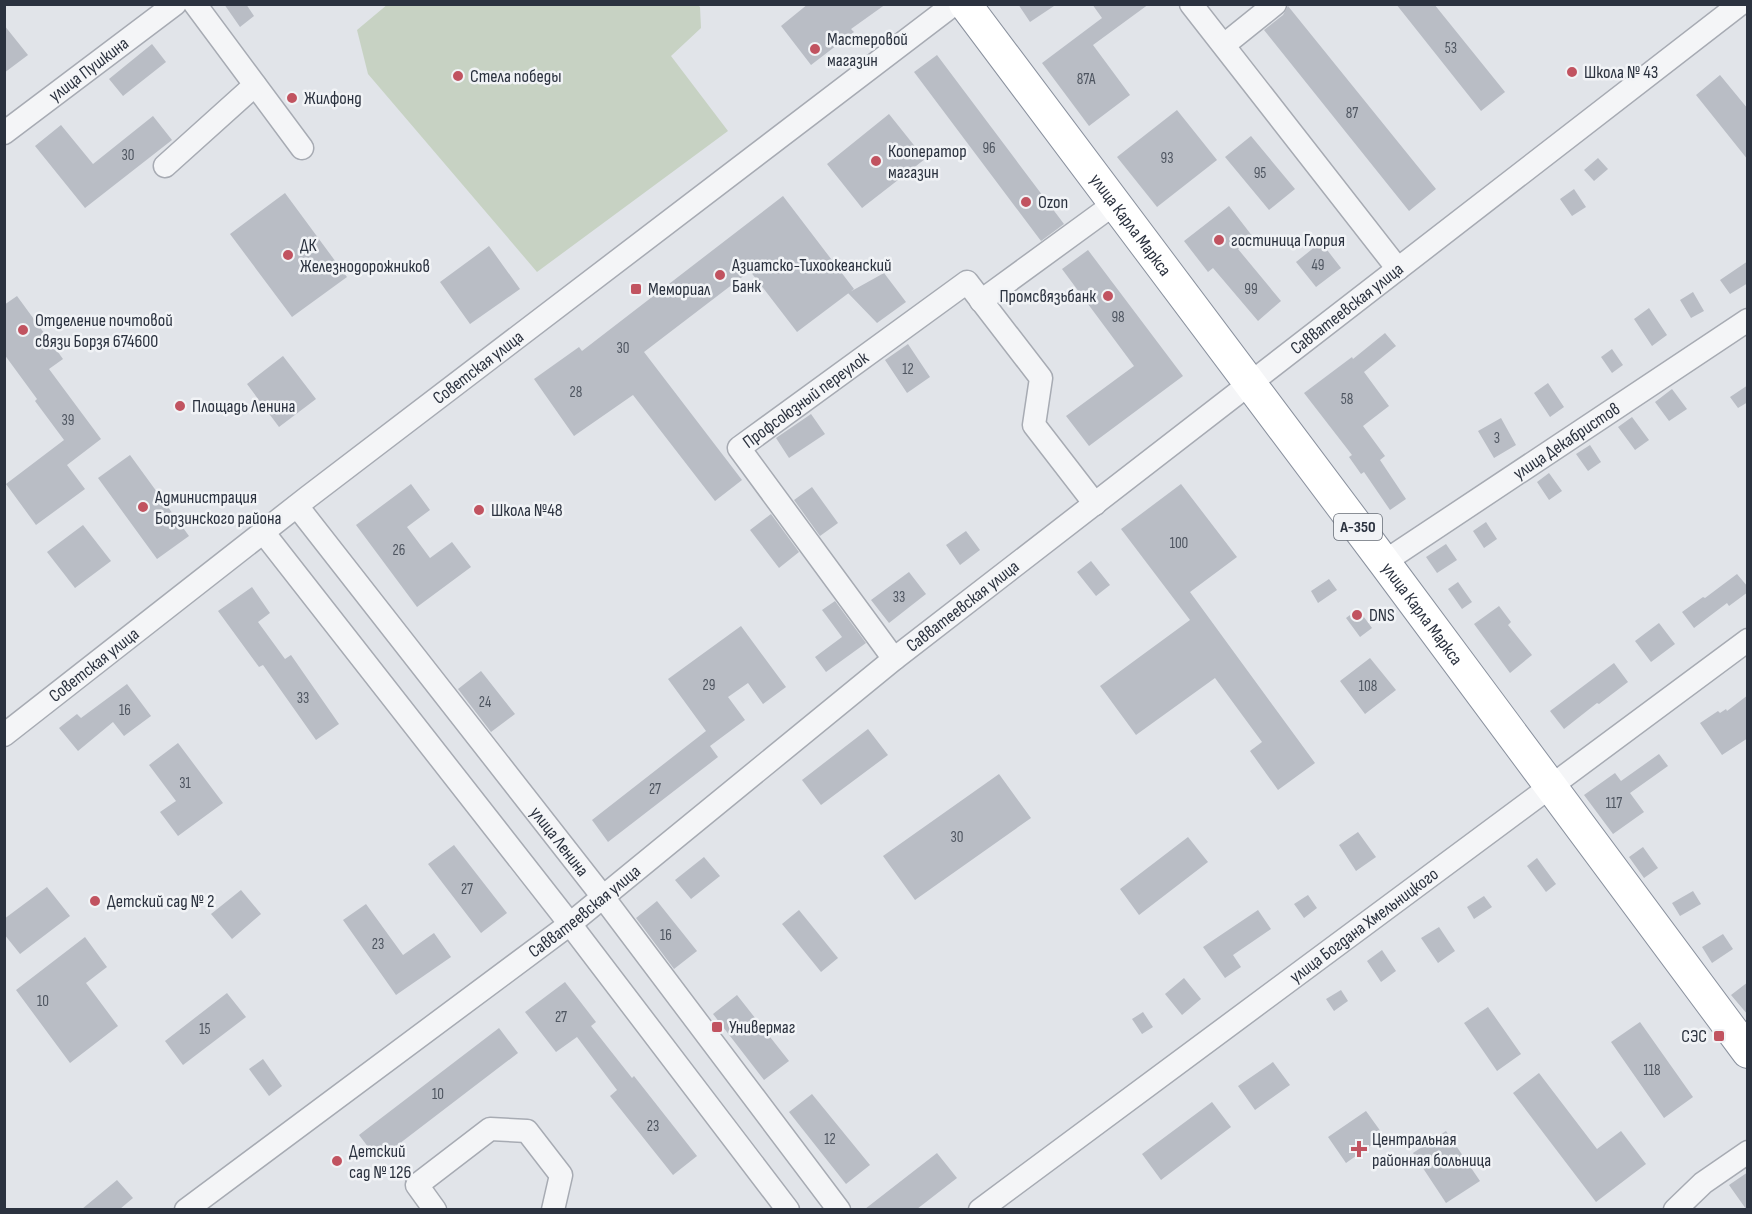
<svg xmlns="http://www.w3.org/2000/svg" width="1752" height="1214" font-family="'Sofia Sans Condensed',sans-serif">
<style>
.green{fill:#c7d2c3}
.building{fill:#b9bdc5}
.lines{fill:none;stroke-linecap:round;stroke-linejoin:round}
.minor-casing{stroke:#a7abb3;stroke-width:25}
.highway-casing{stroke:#8a919e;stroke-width:34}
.minor{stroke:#f4f5f7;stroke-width:22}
.highway{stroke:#fff;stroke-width:32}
.poi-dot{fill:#c15360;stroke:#f1f3f6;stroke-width:2}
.labels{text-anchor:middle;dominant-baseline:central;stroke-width:5;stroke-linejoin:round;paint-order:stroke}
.number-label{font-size:15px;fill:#4e5560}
.shield{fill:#f1f3f6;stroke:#666c76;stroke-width:1.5}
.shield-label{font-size:16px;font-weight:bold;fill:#2b323f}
.poi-label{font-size:18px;fill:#2b323f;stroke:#f1f3f6;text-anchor:start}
.street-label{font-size:18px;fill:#2b323f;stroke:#f1f3f6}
</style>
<rect width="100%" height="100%" fill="#e1e4e9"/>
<path class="green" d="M388,4l310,1 2,2 1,21 -30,28 57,75 -191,141 -169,-198 -11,-44z"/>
<path class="building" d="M224,4h22l8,12 -14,11z
M808,4h78l-35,25 3,3 -43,33 -30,-39z
M1018,4h39l-27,18z
M1092,4h57l-56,41 37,50 -41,31 -47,-63 60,-45z
M1396,4h38l71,88 -24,19z
M1288,6l148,183 -27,22 -145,-181 19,-15z
M4,25l24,30 -24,18z
M152,44l14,18 -43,34 -14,-17z
M937,55l127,169 -23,17 -127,-169z
M1720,75l28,34v51l-52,-65z
M1177,110l40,50 -60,47 -40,-50z
M889,114l36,45 -63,49 -35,-44z
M153,116l19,24 -87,68 -50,-62 26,-21 32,39z
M1251,136l44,53 -26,21 -44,-53z
M1598,158l10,11 -14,12 -10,-11z
M1574,189l12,18 -14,9 -12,-17z
M285,193l62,84 -55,40 -62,-83z
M783,196l71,93 -57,43 -47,-61 -106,81 98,128 -27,21 -82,-106 -59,41 -40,-57 45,-32 3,4z
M1229,206l24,31 -15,12 43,52 -23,20 -45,-53 -5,4 -24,-31z
M1321,242l20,26 -25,19 -20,-25z
M489,246l31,43 -50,35 -30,-42z
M1088,250l95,126 -94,70 -23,-30 68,-50 -72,-97z
M1748,261v22l-18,11 -10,-14z
M884,273l22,29 -29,21 -29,-30z
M1693,292l11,19 -13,7 -11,-18z
M17,296l46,63 -14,10 52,70 -34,26 18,24 -49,36 -30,-41 58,-44 -29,-39 2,-2 -33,-45v-49z
M1649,308l18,27 -15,11 -18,-27z
M1385,333l11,13 -32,26 25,34 -26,20 22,30 -5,4 26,39 -16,11 -26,-38 -3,2 -12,-17 3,-2 -48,-62 48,-36 1,2z
M908,344l22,33 -23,16 -22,-33z
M1612,349l11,16 -11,8 -11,-16z
M283,356l33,43 -37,28 -32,-43z
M1548,383l16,24 -14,10 -16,-24z
M1748,385v17l-10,6 -8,-11z
M1672,389l15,20 -18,12 -14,-19z
M811,414l14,20 -36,24 -13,-20z
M1632,417l17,23 -14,10 -17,-23z
M1501,418l15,27 -22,13 -16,-27z
M1590,445l11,17 -13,9 -12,-17z
M130,455l59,81 -32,23 -59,-81z
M1549,473l13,18 -13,9 -12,-18z
M411,484l19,26 -23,17 23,31 22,-16 19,25 -54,40 -61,-82z
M1181,484l56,73 -47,35 125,171 -37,27 -28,-39 12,-9 -47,-64 -79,57 -36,-49 90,-66 -69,-91z
M812,487l26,36 -18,13 -26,-36z
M771,514l28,38 -20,16 -29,-38z
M1486,522l11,17 -13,9 -11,-17z
M83,525l28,36 -36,27 -28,-36z
M966,531l14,19 -20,15 -14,-20z
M1446,544l11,16 -20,13 -11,-16z
M1091,561l19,24 -14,11 -19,-24z
M909,572l17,22 -37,29 -18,-23z
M1737,574l11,13v5l-19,14 -2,-3 -33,25 -12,-16 21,-15 2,1z
M1329,579l8,11 -19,13 -7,-12z
M1458,582l14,20 -10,7 -14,-20z
M252,587l18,26 -12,9 27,37 6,-4 48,69 -23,16 -53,-75 -4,2 -41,-56z
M835,601l31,42 -40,29 -11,-15 27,-20 -20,-27z
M1499,606l12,16 -3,3 24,30 -22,18 -36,-49z
M1358,609l14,19 -12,9 -14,-19z
M1659,623l16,21 -24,18 -16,-21z
M741,626l45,61 -23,17 -15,-21 -20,14 17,23 -35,26 8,11 -110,85 -16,-22 114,-89 -38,-52z
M1370,658l26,32 -31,24 -25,-33z
M1614,663l14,19 -29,22 -2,-1 -33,26 -14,-18z
M481,671l34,43 -24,18 -33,-43z
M127,684l24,32 -27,20 -11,-14 -35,29 -19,-23 18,-14 4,4z
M1748,695v43l-26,17 -22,-32 18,-12 2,2 6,-4 1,2z
M868,729l20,26 -67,50 -19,-25z
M178,743l45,60 -45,33 -18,-24 16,-11 -27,-36z
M1659,754l9,12 -38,27 14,19 -31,22 -29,-39 31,-22 6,8z
M999,774l32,44 -116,82 -32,-44z
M1358,832l18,25 -20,14 -17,-26z
M1188,837l20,25 -69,53 -19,-26z
M454,845l53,68 -26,20 -53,-69z
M1643,847l15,21 -14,10 -15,-21z
M704,857l16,19 -29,23 -16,-19z
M1537,858l19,26 -10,8 -19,-26z
M47,887l23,29 -50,38 -16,-20v-15z
M241,890l20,24 -29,25 -21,-25z
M1693,891l8,13 -21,12 -8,-13z
M1308,895l9,13 -13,10 -10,-14z
M1484,896l8,11 -18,12 -7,-12z
M657,901l40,50 -23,18 -38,-51z
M366,904l37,51 31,-22 17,24 -55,38 -53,-75z
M799,910l39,48 -17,14 -39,-48z
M1258,910l13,19 -38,26 8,12 -16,11 -22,-31z
M1439,927l16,24 -17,12 -17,-25z
M1723,934l10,15 -21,14 -10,-16z
M85,937l22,30 -21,16 32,43 -48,37 -54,-73z
M1382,950l14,21 -15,11 -14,-21z
M1184,978l17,21 -19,16 -17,-21z
M565,982l31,40 -5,4 41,52 2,-2 63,80 -24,19 -63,-79 7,-6 -40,-53 -21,15 -31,-40z
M1748,982v33l-17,-20z
M1341,990l7,11 -14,10 -8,-12z
M227,993l19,24 -63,48 -18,-24z
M737,995l52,66 -25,19 -51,-66z
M1488,1007l33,47 -24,17 -33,-48z
M1143,1012l10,15 -11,7 -10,-15z
M1640,1022l53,75 -29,21 -53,-76z
M499,1028l19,25 -140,107 -19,-25z
M263,1059l19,27 -13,10 -20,-27z
M1273,1062l17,23 -35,25 -17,-24z
M1539,1073l58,76 24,-18 25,33 -50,38 -83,-109z
M812,1094l58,71 -24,19 -57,-72z
M1212,1102l19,25 -70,53 -19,-26z
M1366,1111l18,25 -38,27 -18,-26z
M1446,1131l34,50 -34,22 -33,-50z
M937,1153l20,25 -40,31h-52z
M1748,1172v37h-2l-17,-24z
M117,1180l16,18 -13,11h-38z"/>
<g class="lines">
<g class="minor-casing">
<g id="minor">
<path d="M195,4l107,144"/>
<path d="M1191,4l207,265"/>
<path d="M1224,45l51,-41"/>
<path id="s1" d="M4,133l171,-129"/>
<path d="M165,166l90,-81"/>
<path d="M981,301l133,-97"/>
<path id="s2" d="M297,506l306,391 236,313"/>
<path d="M263,532l307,392 218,286"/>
<path id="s3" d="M1384,562l364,-242"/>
<path id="s4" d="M894,659l-155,-211 228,-166 74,96 -7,47 61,79"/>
<path id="s5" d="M4,735l304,-238 646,-493"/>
<path id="s6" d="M186,1210l384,-286 324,-265 846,-655"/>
<path d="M435,1210l-18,-25 73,-56 37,2 34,44 -8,35"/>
<path id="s7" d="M980,1210l768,-570"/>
<path d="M1675,1210l28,-27 45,-31"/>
</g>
</g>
<g class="highway-casing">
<g id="highway">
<path id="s8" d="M965,4l419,558 364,490"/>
</g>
</g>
<use href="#minor" class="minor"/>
<use href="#highway" class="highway"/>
</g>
<g class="poi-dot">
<circle cx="815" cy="49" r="6"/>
<circle cx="1572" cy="72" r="6"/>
<circle cx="458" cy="76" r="6"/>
<circle cx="292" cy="98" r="6"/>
<circle cx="876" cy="161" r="6"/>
<circle cx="1026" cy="202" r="6"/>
<circle cx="1219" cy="240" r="6"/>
<circle cx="288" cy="255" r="6"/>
<circle cx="720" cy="275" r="6"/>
<rect x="630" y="283" width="12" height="12" rx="3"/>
<circle cx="1108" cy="296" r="6"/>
<circle cx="23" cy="330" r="6"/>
<circle cx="180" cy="406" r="6"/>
<circle cx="143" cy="507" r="6"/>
<circle cx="479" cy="510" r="6"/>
<circle cx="1357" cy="615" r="6"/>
<circle cx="95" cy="901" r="6"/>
<rect x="711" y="1021" width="12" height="12" rx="3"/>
<rect x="1713" y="1030" width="12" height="12" rx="3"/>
<path d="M1356 1140h6v6h6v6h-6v6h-6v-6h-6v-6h6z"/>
<circle cx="337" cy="1161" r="6"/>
</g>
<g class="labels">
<g class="number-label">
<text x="1451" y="48">53</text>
<text x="1086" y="79">87А</text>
<text x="1352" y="113">87</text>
<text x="989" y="148">96</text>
<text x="128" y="155">30</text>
<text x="1167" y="158">93</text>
<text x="1260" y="173">95</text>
<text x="1318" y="265">49</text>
<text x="1251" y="289">99</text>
<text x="1118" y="317">98</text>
<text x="623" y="348">30</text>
<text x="908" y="369">12</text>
<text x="576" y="392">28</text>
<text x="1347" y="399">58</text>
<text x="68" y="420">39</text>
<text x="1497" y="438">3</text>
<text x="1179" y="543">100</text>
<text x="399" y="550">26</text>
<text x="899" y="597">33</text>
<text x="709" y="685">29</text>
<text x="1368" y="686">108</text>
<text x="303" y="698">33</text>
<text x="485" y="702">24</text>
<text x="125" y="710">16</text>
<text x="185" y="783">31</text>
<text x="655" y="789">27</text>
<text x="1614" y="803">117</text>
<text x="957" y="837">30</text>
<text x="467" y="889">27</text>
<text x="666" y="935">16</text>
<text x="378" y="944">23</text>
<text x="43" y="1001">10</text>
<text x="561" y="1017">27</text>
<text x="205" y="1029">15</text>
<text x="1652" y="1070">118</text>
<text x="438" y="1094">10</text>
<text x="653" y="1126">23</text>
<text x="830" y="1139">12</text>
</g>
<rect class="shield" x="1334" y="514" width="48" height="26" rx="4.5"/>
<g class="shield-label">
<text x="1358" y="527">А-350</text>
</g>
<g class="poi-label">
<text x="827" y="39">Мастеровой<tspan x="827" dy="21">магазин</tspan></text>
<text x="1584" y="72">Школа № 43</text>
<text x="470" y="76">Стела победы</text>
<text x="304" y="98">Жилфонд</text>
<text x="888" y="151">Кооператор<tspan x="888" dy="21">магазин</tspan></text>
<text x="1038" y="202">Ozon</text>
<text x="1231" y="240">гостиница Глория</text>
<text x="300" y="245">ДК<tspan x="300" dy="21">Железнодорожников</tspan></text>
<text x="732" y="265">Азиатско-Тихоокеанский<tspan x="732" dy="21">Банк</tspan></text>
<text x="648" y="289">Мемориал</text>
<text x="1096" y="296" text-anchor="end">Промсвязьбанк</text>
<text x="35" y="320">Отделение почтовой<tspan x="35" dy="21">связи Борзя 674600</tspan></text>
<text x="192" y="406">Площадь Ленина</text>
<text x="155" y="497">Администрация<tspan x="155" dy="21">Борзинского района</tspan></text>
<text x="491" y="510">Школа №48</text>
<text x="1369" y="615">DNS</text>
<text x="107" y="901">Детский сад № 2</text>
<text x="729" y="1027">Универмаг</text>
<text x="1707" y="1036" text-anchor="end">СЭС</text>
<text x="1372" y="1139">Центральная<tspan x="1372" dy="21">районная больница</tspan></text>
<text x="349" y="1151">Детский<tspan x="349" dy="21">сад № 126</tspan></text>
</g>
<g class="street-label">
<text stroke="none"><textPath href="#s1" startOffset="106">улица Пушкина</textPath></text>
<text stroke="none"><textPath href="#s8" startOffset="276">улица Карла Маркса</textPath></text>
<text stroke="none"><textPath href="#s6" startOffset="1470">Савватеевская улица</textPath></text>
<text stroke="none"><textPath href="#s5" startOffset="600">Советская улица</textPath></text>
<text stroke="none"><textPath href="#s4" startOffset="344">Профсоюзный переулок</textPath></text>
<text stroke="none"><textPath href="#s3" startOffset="219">улица Декабристов</textPath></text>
<text stroke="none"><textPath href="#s6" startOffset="984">Савватеевская улица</textPath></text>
<text stroke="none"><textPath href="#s8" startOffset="762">улица Карла Маркса</textPath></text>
<text stroke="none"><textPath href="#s5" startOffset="114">Советская улица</textPath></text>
<text stroke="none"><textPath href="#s2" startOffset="426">улица Ленина</textPath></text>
<text stroke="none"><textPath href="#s6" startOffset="498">Савватеевская улица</textPath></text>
<text stroke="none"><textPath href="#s7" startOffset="478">улица Богдана Хмельницкого</textPath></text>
</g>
</g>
<rect width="1752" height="1214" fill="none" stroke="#2b323f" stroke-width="12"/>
</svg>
